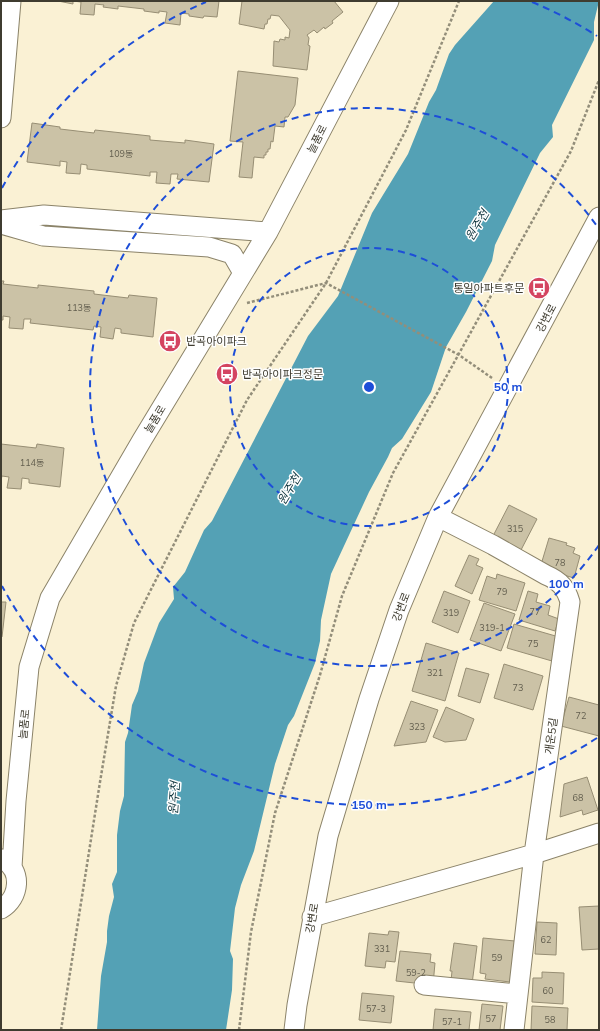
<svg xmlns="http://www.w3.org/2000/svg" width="600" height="1031" font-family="Mulish,'Noto Sans KR',sans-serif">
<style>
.water{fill:#54a1b5}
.building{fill:#cbc2a6;stroke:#978e74}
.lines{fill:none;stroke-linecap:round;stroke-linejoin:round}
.minor-casing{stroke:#8b8369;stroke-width:21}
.path{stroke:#938e7a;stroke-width:2.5;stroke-dasharray:3 2;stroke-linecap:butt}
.minor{stroke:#fff;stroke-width:19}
.ring{fill:none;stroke:#1d4ed8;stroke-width:2;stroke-dasharray:7 5}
.labels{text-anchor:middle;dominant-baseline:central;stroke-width:3;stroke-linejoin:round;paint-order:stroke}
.number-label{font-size:9px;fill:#625e4e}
.street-label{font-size:11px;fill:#3f3c30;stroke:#fefefe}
.poi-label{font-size:11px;fill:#3f3c30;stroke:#fefefe;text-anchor:start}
.water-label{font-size:12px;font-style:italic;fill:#0f353e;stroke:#fefefe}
.centre{fill:#1d4ed8;stroke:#fefefe;stroke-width:2}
.ring-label{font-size:12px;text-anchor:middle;font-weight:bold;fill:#1d4ed8;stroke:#fefefe;stroke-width:3;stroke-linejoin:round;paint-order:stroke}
</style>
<rect width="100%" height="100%" fill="#faf1d4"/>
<path class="water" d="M494,1h105l-5,21v18l-42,85 1,12 -13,16 -45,92 -3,16 -26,51 -20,35 -15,45 -29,47 -10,9 -4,9 -19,35 -38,82 -10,46 -1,21 -5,22 -21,53 -6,9 -13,39 -21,87 -13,34 -6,23 -5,43 3,8 -1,31 -6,40h-129l4,-54 6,-34v-11l2,-15 5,-19 -2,-13 5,-12v-37l3,-24 4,-15 1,-54 3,-9 4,-28 6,-14 6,-28 15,-40 15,-24 -1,-12 12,-15 19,-42 8,-9 96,-185 30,-40 34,-83 36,-59 21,-52 7,-12 13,-36 6,-9z"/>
<path class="building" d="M58,1h161l-2,16 -13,-1 -1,2 -14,-2v-2l-8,-1 -1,12 -15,-2 2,-11 -8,-1v2l-15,-2v-2l-26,-3v3l-15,-2 1,-2 -9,-1 -1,11 -14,-1 1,-12 -8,-1v3z
M242,1h92l9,11 -11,9 1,2 -8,6 -1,-2 -7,6 -3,-3 -7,5 2,3 -1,7 2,1 -3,24 -34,-4 1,-25 5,1 1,-3 5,1v-3l4,1 1,-8 -11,-14 -8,-1 -1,4h-2l-1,5h-2l-1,5 -25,-5z
M238,71l60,7 -3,27 -7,12h-3l-1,10 -9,-1 -2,16 -2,-1 -1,8h-2v3h-2v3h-2v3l-10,-1 -2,21 -13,-1 4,-35 -13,-1z
M32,123l28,4v2l34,4 1,-3 55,6v4l35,3v-3l29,4 -5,38 -32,-3 1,-5h-7l-1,10 -14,-1 1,-11h-7v4l-63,-7v-4l-6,-1 -1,10 -14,-1 1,-11 -7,-1v5l-33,-4z
M1,281h3l-1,3 35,4v-3l56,6v3l34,4 1,-3 28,3 -4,39 -32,-4v-4l-6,-1 -2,11 -13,-2 1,-10 -7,-1 -1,4 -63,-7 1,-4h-7l-1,10 -14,-1 1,-11 -7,-1v4h-2z
M1,441v3l35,4 1,-4 27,4 -4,39 -31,-4v-4l-7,-1 -1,11 -14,-1 2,-11 -7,-1 -1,4z
M509,505l28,14 -16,31 -28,-14z
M549,538l18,5 -1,2 9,3 -2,5 7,3 -6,22 -34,-10z
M469,555l10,4 -3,6 7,3 -11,26 -17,-8z
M497,574l28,9 -9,28 -37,-11 8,-24 9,3z
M444,591l26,10 -12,32 -26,-11z
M528,591l10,3 -2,8 14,4 -2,9 11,4 -4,12 -36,-11z
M1,602h5l-4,35h-1z
M484,603l31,11 -14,37 -31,-11z
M514,624l45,13 -7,24 -45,-13z
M426,643l33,10 -14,48 -33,-10z
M504,664l39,12 -10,34 -39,-12z
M466,668l23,6 -9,29 -22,-7z
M569,697l30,8v31l-38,-10z
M411,701l27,9 -12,32 -32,4z
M446,707l28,12 -8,21 -21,2 -12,-5z
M587,777l11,33 -15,5 -1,-5 -22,7 4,-33z
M599,906v43l-17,1 -3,-43z
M537,922l20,1 -1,32 -21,-1z
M389,931l10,1 -4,30 -9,-1 -1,7 -20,-2 4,-33 19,2z
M483,938l32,3 -5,41 -25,-3 1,-5 -6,-1z
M454,943l23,3 -5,38 -21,-3 1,-10h-2z
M400,951l31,3 -1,8 5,1 -2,22 -37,-4z
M542,972l22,1 -1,31 -31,-2 1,-24h9z
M362,993l32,3 -3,27 -32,-3z
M482,1004l21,2 -3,24h-21z
M532,1006l36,2 -1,22h-36z
M435,1009l36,3 -2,18h-36z"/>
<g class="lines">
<g class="minor-casing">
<path id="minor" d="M1,118l10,-117
M1,220l43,-5 224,17
M1,224l42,12 166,11 23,7 11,19
M438,517l55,28 53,30c14,6 20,13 24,27l-36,252 -20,176
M12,867l4,-66 13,-134 21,-69 92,-158 126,-208 121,-231
M1,909c19,-11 22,-39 1,-50
M312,917l222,-63 65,-21
M424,985l94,9
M294,1030l3,-25 31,-169 41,-137 30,-89 39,-93 161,-300"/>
</g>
<path class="path" d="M247,303l79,-20 133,72 33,23
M61,1030l39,-248 16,-96 18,-63 113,-223 79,-117 80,-153 53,-129
M239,1030l12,-98 24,-119 45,-138 22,-79 51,-123 178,-322 28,-71"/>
<use href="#minor" class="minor"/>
</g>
<g class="ring">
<circle cx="369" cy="387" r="139"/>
<path d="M599 545A279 279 0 1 1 599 229"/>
<path d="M597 738A418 418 0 0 1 2 586M2 188A418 418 0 0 1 206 2M532 2A418 418 0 0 1 597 36"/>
</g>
<defs>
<g id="bus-disc" transform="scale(1.15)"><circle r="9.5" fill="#d44460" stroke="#fefefe"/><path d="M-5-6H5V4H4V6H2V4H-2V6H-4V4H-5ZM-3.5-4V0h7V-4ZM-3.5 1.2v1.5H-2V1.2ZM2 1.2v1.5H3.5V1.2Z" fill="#fff"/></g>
</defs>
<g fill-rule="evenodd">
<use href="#bus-disc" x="539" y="288"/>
<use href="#bus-disc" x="170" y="341"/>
<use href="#bus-disc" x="227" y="374"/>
</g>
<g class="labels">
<g class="number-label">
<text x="121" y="153">109동</text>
<text x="79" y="307">113동</text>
<text x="32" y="462">114동</text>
<text x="515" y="528">315</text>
<text x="560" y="562">78</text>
<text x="502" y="591">79</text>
<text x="535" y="611">77</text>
<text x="451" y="612">319</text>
<text x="492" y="627">319-1</text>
<text x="533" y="643">75</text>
<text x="435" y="672">321</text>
<text x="518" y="687">73</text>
<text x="581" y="715">72</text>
<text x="417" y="726">323</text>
<text x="578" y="797">68</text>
<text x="546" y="939">62</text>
<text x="382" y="948">331</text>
<text x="497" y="957">59</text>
<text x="416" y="972">59-2</text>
<text x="548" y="990">60</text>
<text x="376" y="1008">57-3</text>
<text x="491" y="1018">57</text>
<text x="550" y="1019">58</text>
<text x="452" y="1021">57-1</text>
</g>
<g class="street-label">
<text transform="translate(317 139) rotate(-63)">늘품로</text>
<text transform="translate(546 318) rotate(-62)">강변로</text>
<text transform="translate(155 419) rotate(-59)">늘품로</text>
<text transform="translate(401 607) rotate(-69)">강변로</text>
<text transform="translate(24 724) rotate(-84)">늘품로</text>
<text transform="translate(551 736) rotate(-82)">개운5길</text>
<text transform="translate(312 918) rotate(-80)">강변로</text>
</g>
<g class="poi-label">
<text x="524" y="288" text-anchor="end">통일아파트후문</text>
<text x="186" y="341">반곡아이파크</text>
<text x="242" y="374">반곡아이파크정문</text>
</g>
<g class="water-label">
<text transform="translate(477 225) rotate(-59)">원주천</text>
<text transform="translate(289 489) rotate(-59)">원주천</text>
<text transform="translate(174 798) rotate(-86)">원주천</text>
</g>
</g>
<circle cx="369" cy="387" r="6" class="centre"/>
<g class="ring-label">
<text x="508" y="391">50 m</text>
<text x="566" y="588">100 m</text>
<text x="369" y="809">150 m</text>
</g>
<rect width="600" height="1031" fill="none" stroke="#3f3c30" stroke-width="4"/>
</svg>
